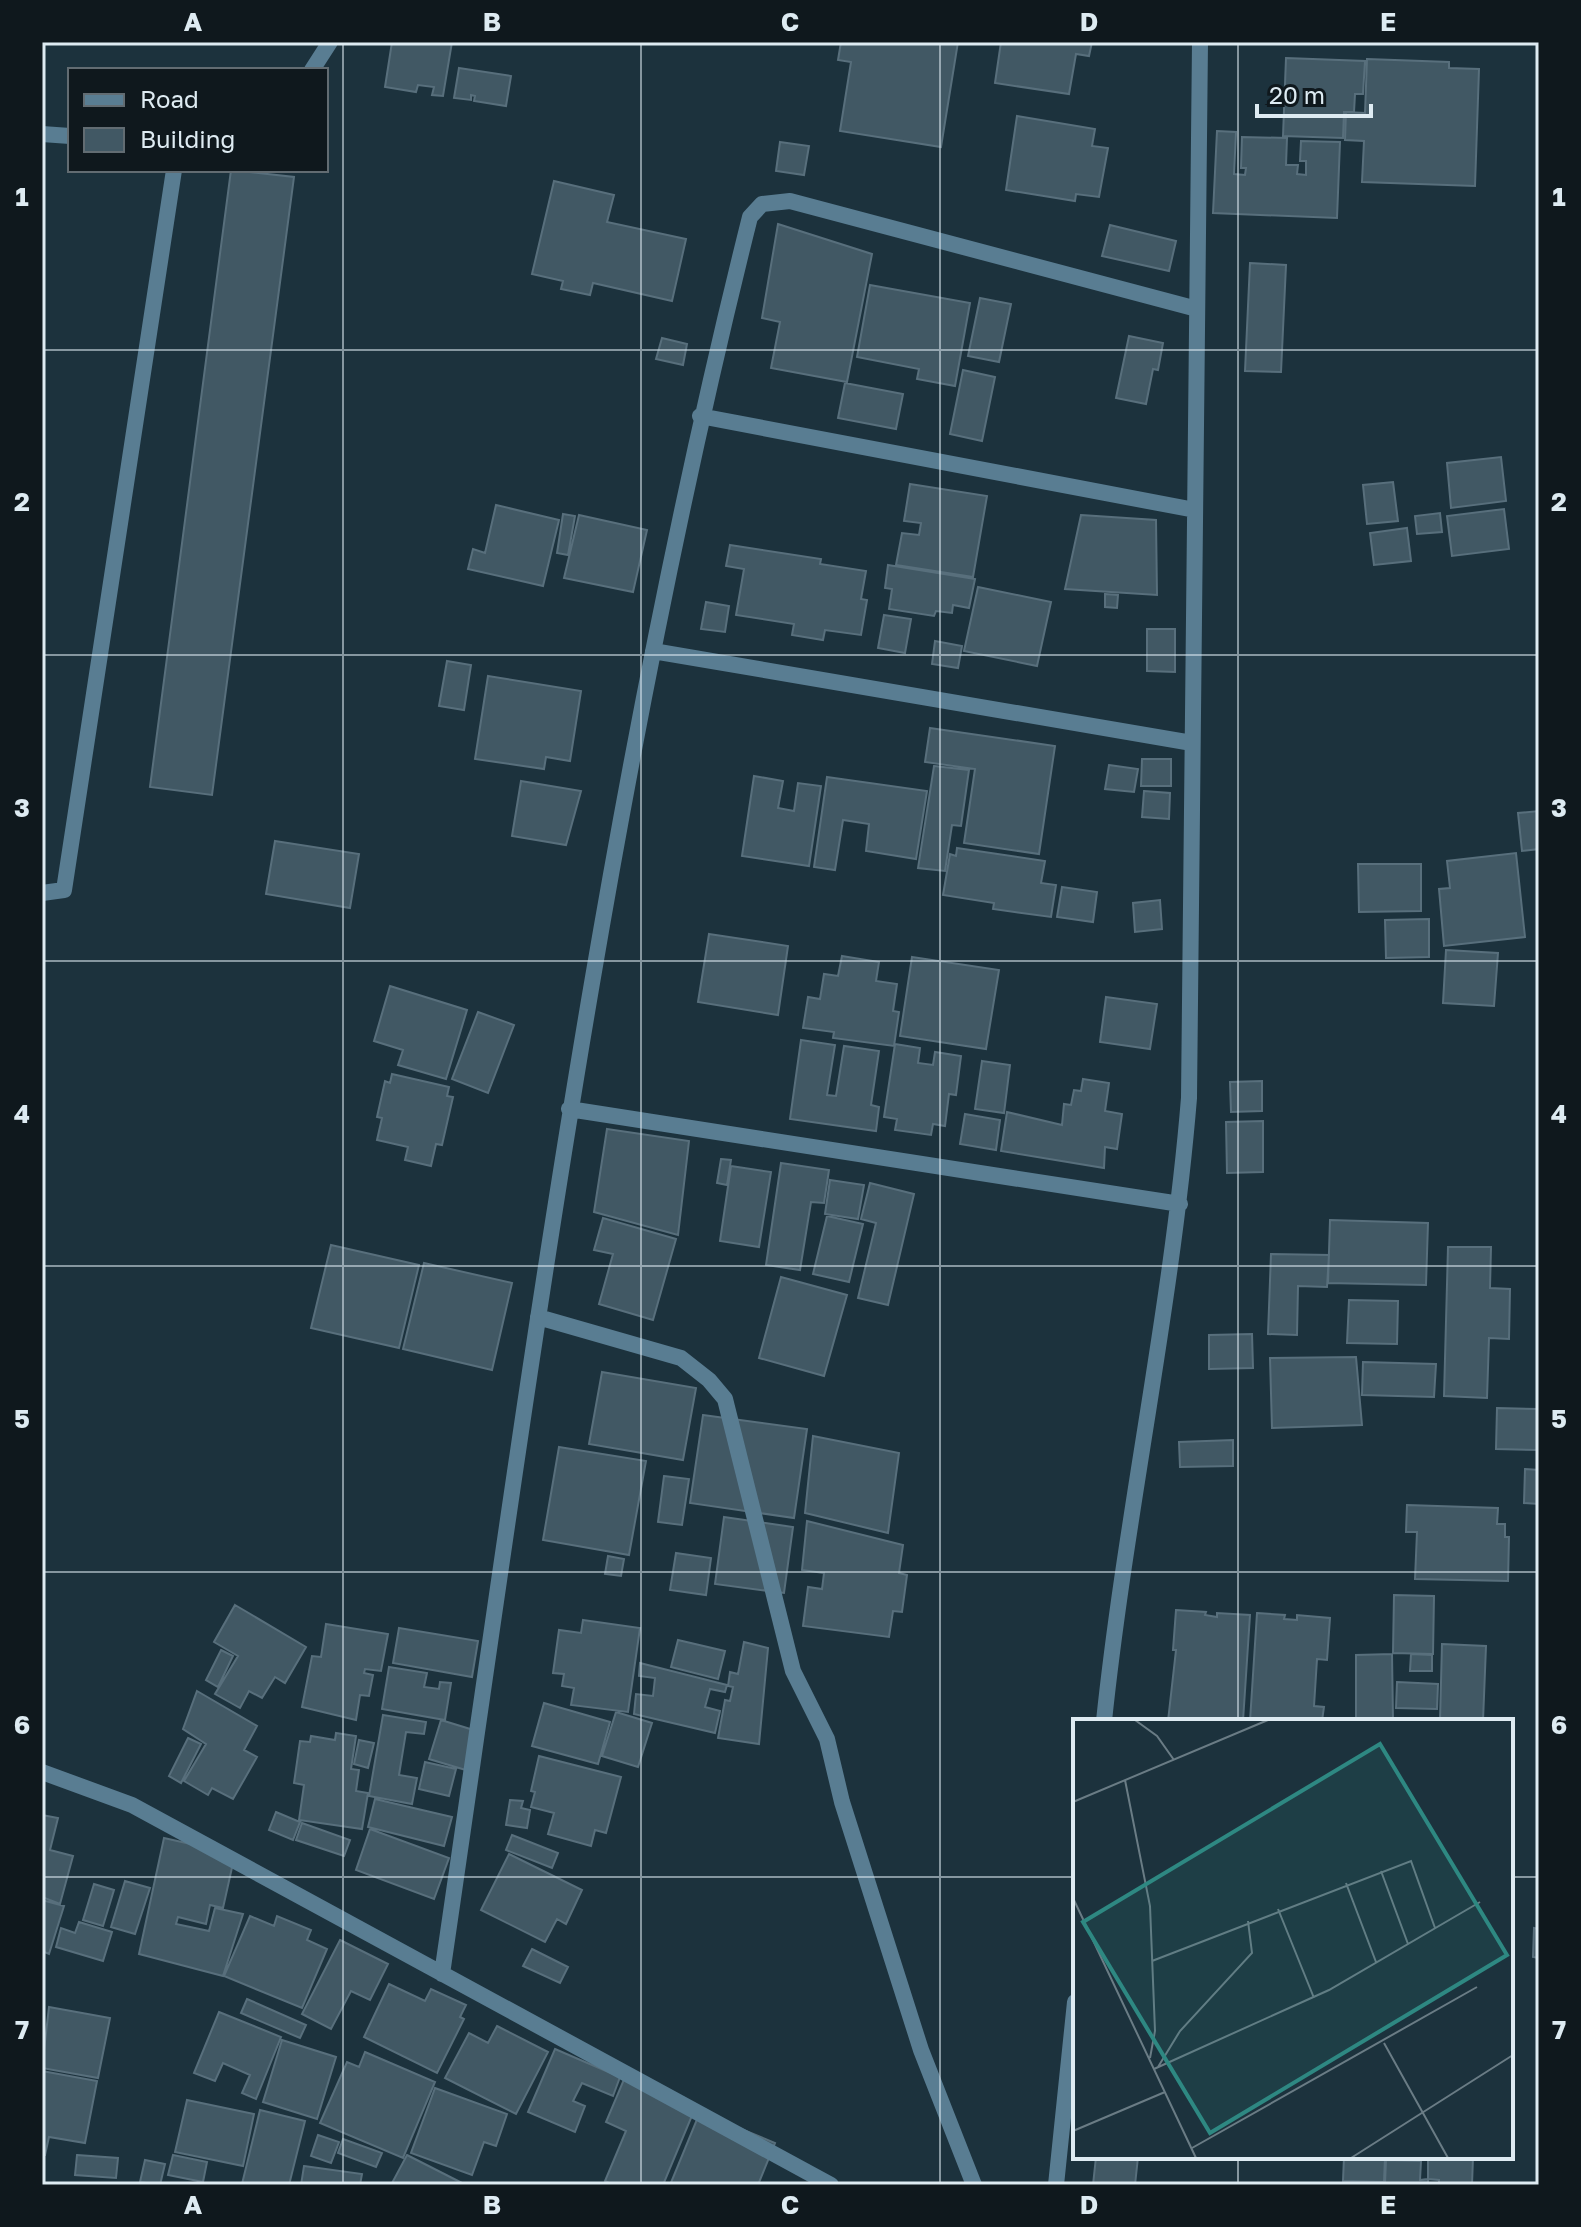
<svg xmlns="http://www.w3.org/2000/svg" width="1581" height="2227" font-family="'Golos Text',sans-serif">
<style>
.building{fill:#415864;stroke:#586f7c;stroke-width:2}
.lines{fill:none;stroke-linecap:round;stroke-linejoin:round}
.lane{stroke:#597d92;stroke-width:16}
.street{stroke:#597d92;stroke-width:16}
.grid{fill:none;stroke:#deebf2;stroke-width:2;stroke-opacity:0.55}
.inset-road{fill:none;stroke:#6a7c85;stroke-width:2}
.view{fill:#2e8882;fill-opacity:0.15;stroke:#2e8882;stroke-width:4}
.inset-edge{fill:none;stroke:#deebf2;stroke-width:4}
.neatline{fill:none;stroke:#deebf2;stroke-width:3}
.grid-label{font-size:26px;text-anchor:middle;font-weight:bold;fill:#deebf2}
</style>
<rect width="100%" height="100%" fill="#1c323d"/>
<path class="building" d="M392,42h60l-9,54 -11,-1 2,-8 -16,-2 -2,7 -31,-5z
M841,42h117l-17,105 -101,-16 11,-69 -13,-2z
M1001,42h91l-3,14 -13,-2 -7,40 -74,-11z
M1286,58l79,3 -2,33h-8l-1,18h-10l-1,26 -60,-2z
M1367,59l82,3v6l30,1 -4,117 -113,-4 2,-41 -19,-1 1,-28 19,1z
M459,68l52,8 -5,30 -32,-5 1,-5 -4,-1v5l-17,-2z
M1017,116l78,13 -3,17 16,2 -9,49 -23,-3 -1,7 -69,-11z
M1217,131l19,1 -2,42 11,1 1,-7h-5l1,-31 45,1 -1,27h12l-1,9 9,1v-14h-6l1,-20 39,1 -3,76 -124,-5z
M780,142l29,4 -5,29 -28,-4z
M231,170l63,7 -82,618 -62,-8z
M554,181l60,14 -7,27 79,17 -14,62 -79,-18 -3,12 -29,-6 2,-8 -31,-7z
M778,224l94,30 -25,128 -76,-14 9,-46 -18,-4z
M1110,225l66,16 -7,30 -67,-15z
M1250,263l36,2 -5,107 -36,-1z
M870,285l100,18 -15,83 -38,-7 2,-10 -62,-12z
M980,298l31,6 -12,58 -31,-6z
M1129,336l34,7 -5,27 -5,-1 -7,35 -30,-6z
M662,338l25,6 -4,21 -27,-6z
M963,370l32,7 -13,64 -32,-7z
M845,383l58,11 -7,35 -58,-11z
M1501,457l5,44 -55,7 -4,-45z
M1393,482l5,39 -31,3 -4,-39z
M910,484l77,12 -14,81 -77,-12 6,-32 17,2 2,-12 -17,-2z
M496,505l63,15 -16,66 -75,-17 5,-20 12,4z
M1504,509l5,40 -57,7 -5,-40z
M1440,513l2,19 -25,2 -2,-18z
M563,514l12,2 -7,39 -11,-2z
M579,515l68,15 -14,62 -69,-14z
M1081,515l75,5 1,75 -92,-6z
M1407,528l4,33 -37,4 -4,-32z
M730,545l91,14 -1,5 46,7 -5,28 6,1 -6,35 -36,-5 -2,10 -31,-5 2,-11 -58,-9 8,-46 -18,-3z
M888,565l87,14 -6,29 -16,-3 -1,8 -16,-2 -2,5 -45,-7 3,-20 -7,-1z
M978,587l73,15 -14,64 -73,-15z
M1105,594l13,1 -1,13 -12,-1z
M706,602l23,4 -4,26 -24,-3z
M884,615l27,4 -6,34 -27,-5z
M1147,629h28v43l-28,-1z
M935,641l27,5 -4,22 -26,-4z
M447,661l24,4 -7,45 -25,-4z
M488,676l93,15 -11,70 -24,-4 -2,12 -69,-10z
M930,728l125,18 -16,108 -75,-11 11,-74 -50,-7z
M1142,759h29v27h-30z
M1109,765l29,4 -4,23 -29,-3z
M934,766l35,4 -8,56 -9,-1 -7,46 -27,-3z
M754,776l29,5 -5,27 16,3 4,-28 23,3 -12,80 -67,-10z
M827,777l100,14 -11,68 -50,-8 3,-27 -26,-4 -8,50 -21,-3z
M521,781l60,10 -15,54 -54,-9z
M1144,791l26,2 -1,26 -27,-2z
M1539,811v38l-17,2 -4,-38z
M275,841l84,13 -9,54 -84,-14z
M957,848l88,13 -4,22 15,2 -5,32 -58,-8 1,-6 -51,-8 7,-41 6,2z
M1516,853l9,84 -81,9 -5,-57 11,-1 -3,-27z
M1358,864h63v47l-62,1z
M1062,887l35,5 -4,30 -36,-5z
M1160,900l2,29 -27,3 -2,-29z
M1429,919v38l-43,1 -1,-38z
M709,934l79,12 -10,69 -80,-13z
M1446,950l52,3 -4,53 -51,-3z
M842,956l37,6 -3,19 21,3 -4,27 6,1 -5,34 -61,-8 1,-6 -31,-4 5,-31 12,2 4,-25 14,2z
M912,957l87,13 -13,79 -86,-13z
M390,986l77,24 -21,69 -48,-14 5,-15 -29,-9z
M1106,997l51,7 -7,45 -50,-7z
M478,1012l36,13 -26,68 -36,-14z
M801,1040l34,5 -8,50 9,1 8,-50 35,5 -8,54 8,2 -3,24 -86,-12z
M895,1044l25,4 -2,15 15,2 2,-13 26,4 -5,39 -7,-1 -4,32 -12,-2 -2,11 -36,-5 2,-11 -13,-2z
M982,1061l28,4 -6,48 -29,-4z
M392,1074l57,13 -2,9 6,1 -11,48 -6,-1 -5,22 -26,-6 3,-13 -31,-7 5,-22 -5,-1 8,-36 5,2z
M1083,1079l26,4 -4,28 17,3 -5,35 -12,-2 -1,21 -103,-17 6,-39 55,13 2,-21 7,1 3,-15 7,1z
M1262,1081v30l-31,1 -1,-30z
M965,1114l35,6 -4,30 -36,-6z
M1263,1121v51l-36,1 -1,-51z
M607,1129l82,12 -11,94 -84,-23z
M721,1159l10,1 -4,25 -10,-2z
M781,1163l48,7 -5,33 -13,-1 -11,68 -34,-5z
M731,1166l40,6 -12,75 -39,-6z
M830,1180l34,5 -6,34 -33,-5z
M870,1183l44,11 -26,111 -30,-7 18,-75 -15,-4z
M827,1216l36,8 -14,58 -36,-8z
M603,1218l73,21 -23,81 -54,-16 14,-50 -19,-4z
M1330,1220l98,3 -2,62 -98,-2z
M331,1245l88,20 -20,83 -88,-20z
M1448,1247h43l-1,41 20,1 -1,50 -20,-1 -2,60 -43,-2z
M1271,1254l58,1 -2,32 -29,-1 -1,49 -29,-1z
M424,1263l88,20 -20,87 -89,-21z
M781,1277l66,18 -23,81 -65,-18z
M1349,1300l49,1 -1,43 -50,-1z
M1252,1334l1,34 -44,1v-34z
M1356,1357l6,68 -90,3 -2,-70z
M1363,1362l73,2 -2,33 -72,-2z
M602,1372l94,16 -13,72 -94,-16z
M1497,1408l42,1v41l-43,-1z
M703,1415l104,14 -13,89 -104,-15z
M813,1436l86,17 -11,80 -83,-20z
M1233,1440v26l-53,1 -1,-25z
M559,1447l87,14 -17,94 -86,-15z
M1525,1469l14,1v34l-15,-1z
M664,1476l25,3 -7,46 -24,-3z
M1407,1505l91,3 -1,16h8v13h4l-1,44 -93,-2 2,-47h-11z
M724,1517l69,10 -9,66 -69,-9z
M807,1521l96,24 -4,28 8,2 -5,37 -9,-1 -4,26 -86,-11 5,-39 14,2 2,-16 -22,-3z
M676,1553l35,5 -5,37 -36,-5z
M608,1556l16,3 -3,17 -16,-2z
M1394,1595l40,1 -1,58 -40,-1z
M235,1605l71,42 -21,36 -10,-6 -13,21 -13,-7 -9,17 -25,-14 23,-38 -24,-14z
M1176,1610l30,2 -1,3 12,2v-4l33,2 -7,106h-75l8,-71h-3z
M1257,1613l28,2 -1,4 13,1v-5l33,3 -3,42 -10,-1 -3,47 10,1 -2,14h-72z
M583,1620l57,8 -12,84 -57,-7 3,-17 -12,-2 2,-12 -11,-1 6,-43 22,3z
M326,1624l62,10 -7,37 -16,-2 -1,4 9,2 -4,21 -9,-1 -4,25 -54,-13 10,-51 9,1z
M399,1628l79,13 -6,36 -79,-14z
M678,1640l47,11 -7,28 -47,-12z
M744,1642l24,6 -9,96 -41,-6 7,-38 5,1 3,-14 -5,-1 2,-14 8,2z
M1442,1644l44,2 -3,75h-43z
M221,1650l12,6 -15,31 -12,-7z
M1392,1654l1,67h-37v-66z
M1411,1654l21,1v16h-22z
M640,1663l87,22 -2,7 -15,-3 -5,18 15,4 -5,22 -81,-19 2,-20 17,2 2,-18 -16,-2z
M389,1667l38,6 -3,14 15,2 1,-7 11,1 -6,37 -63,-11z
M1397,1682l41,2 -1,25 -41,-1z
M197,1691l60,35 -13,24 13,7 -24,42 -21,-11 -4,7 -24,-14 22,-37 -23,-15z
M544,1703l66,19 -12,42 -66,-18z
M616,1712l36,11 -14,44 -36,-11z
M383,1715l43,7 -2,12 -18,-2 -7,43 18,3 -5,26 -43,-8z
M441,1720l39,12 -11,39 -40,-12z
M336,1733l20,3 -5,33 8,1 -3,21 12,2 -6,36 -63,-9 5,-35 -10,-2 6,-42 10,1 1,-6 24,4z
M188,1738l13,6 -20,39 -12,-7z
M359,1740l15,3 -6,25 -14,-4z
M539,1756l82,21 -15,56 -11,-3 -4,16 -43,-12 6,-21 -23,-6 4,-15 -4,-1z
M425,1762l31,7 -7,27 -30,-7z
M375,1799l77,18 -8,29 -76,-19z
M510,1800l13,1 -2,7 9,2 -3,18 -21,-3z
M276,1812l24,10 -7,18 -24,-10z
M42,1815l16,3 -8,32 23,6 -13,48 -18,-7z
M302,1823l48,17 -6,16 -48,-16z
M370,1829l79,29 -15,41 -78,-29z
M512,1835l46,18 -6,15 -46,-18z
M164,1838l71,16 -12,54 -13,-3 -4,19 -28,-7 -2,7 33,7 6,-23 28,6 -20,62 -84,-22z
M509,1854l73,36 -16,34 -9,-5 -12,23 -64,-32z
M125,1881l25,7 -15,46 -24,-7z
M94,1884l20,6 -11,36 -20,-6z
M42,1900l22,6 -15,48 -7,-3z
M250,1916l24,10 3,-10 34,14 -4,10 20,9 -25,59 -78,-32z
M79,1922l33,10 -9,29 -47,-14 5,-19 14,5z
M1534,1928l5,1v29l-6,-1z
M340,1940l48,24 -18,36 -19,-9 -20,38 -29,-15z
M532,1949l36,18 -8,16 -37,-17z
M389,1984l36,17 6,-12 35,16 -6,12 4,2 -27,54 -73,-36z
M247,1999l59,26 -6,13 -59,-25z
M49,2007l61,11 -12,60 -56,-10z
M219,2012l62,25 -25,62 -14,-6 8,-18 -27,-12 -8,18 -21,-8z
M497,2026l51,26 -32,62 -71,-36 24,-45 19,10z
M282,2040l54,17 -19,62 -54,-17z
M555,2049l65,28 -7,19 -31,-13 -9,18 12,5 -10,26 -47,-20z
M365,2052l70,30 -32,76 -83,-35 27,-61 12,5z
M42,2071l55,10 -12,62 -36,-6 -4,18h-3z
M625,2077l71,29 -33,79h-49l-9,-4 21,-50 -20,-9z
M435,2088l72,26 -11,32 -12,-4 -12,33 -61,-22z
M187,2100l67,14 -11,52 -68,-14z
M260,2110l45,11 -16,64 -47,-1z
M700,2112l75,31 -17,42h-88z
M318,2135l21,7 -8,21 -20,-7z
M343,2139l39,14 -6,14 -38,-14z
M77,2155l41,3 -2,20 -41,-3z
M173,2155l34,7 -4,20 -35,-7z
M407,2155l57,29 -73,1z
M1096,2157h42l-3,28h-42z
M1344,2157h41l-1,25 -41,-1z
M1420,2157h53l-1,28h-33v-5l-11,-1v-19z
M145,2160l20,4 -5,21 -20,-3z
M1386,2160l35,1 -1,19 8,-1v6h-48l5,-1z
M304,2166l58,8 -2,11h-59z"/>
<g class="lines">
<path class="lane" d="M312,70l18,-28
M42,134l28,2
M42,893l22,-3 110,-720"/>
<path class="street" d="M700,416l495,94
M653,651l539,92
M569,1109l611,95
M538,1317l143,41 28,22 16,19 68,272 34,68 15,63 79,248 53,135
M1104,1721c22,-209 68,-414 85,-623l11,-1056
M42,1772l90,33 699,380
M442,1974c86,-588 163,-1180 308,-1757l12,-13 28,-3 407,108
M1056,2185l19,-183"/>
</g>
<path class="grid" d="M343,42v2143M641,42v2143M940,42v2143M1238,42v1679M42,350h1497M42,655h1497M42,961h1497M42,1266h1497M42,1572h1497M42,1877h1033M1511,1877h28M1238,2157v28"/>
<g transform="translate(1073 1719)">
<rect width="440" height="440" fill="#1c323d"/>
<path class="inset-road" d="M62,1l22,16 17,24M52,61l25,126 5,125 -5,27M0,83l195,-82M308,152l27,73M273,164l30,79M0,179l123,260M205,190l36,89M79,242l259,-100 24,67M311,324l64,115M85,348l22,-36 72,-78 -4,-32M81,350l175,-79 151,-88M0,412l92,-39M119,429l285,-161M278,439l162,-103"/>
<path class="view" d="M307,25l127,211 -297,178 -127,-211z"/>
<rect width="440" height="440" class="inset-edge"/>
</g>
<rect width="1581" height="2227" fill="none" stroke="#0f181d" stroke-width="88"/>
<rect x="68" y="68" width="260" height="104" fill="#0f181d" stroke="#626c72" stroke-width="2"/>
<rect x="84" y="94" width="40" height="12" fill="#597d92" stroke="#626c72" stroke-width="2"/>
<text x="140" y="108" font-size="24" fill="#deebf2">Road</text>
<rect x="84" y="128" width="40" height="24" fill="#415864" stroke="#626c72" stroke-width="2"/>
<text x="140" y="148" font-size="24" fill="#deebf2">Building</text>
<path d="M1257 104v12h114v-12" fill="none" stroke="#deebf2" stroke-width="4"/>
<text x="1269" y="104" font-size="24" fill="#deebf2" stroke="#0f181d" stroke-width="6" paint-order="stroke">20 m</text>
<rect x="44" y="44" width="1493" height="2139" class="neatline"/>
<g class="grid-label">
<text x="193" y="31">A</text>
<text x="492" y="31">B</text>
<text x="790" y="31">C</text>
<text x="1089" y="31">D</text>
<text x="1388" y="31">E</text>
<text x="22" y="206">1</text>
<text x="1559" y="206">1</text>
<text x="22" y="511">2</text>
<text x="1559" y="511">2</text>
<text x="22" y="817">3</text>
<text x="1559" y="817">3</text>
<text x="22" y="1123">4</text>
<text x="1559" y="1123">4</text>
<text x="22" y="1428">5</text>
<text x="1559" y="1428">5</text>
<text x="22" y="1734">6</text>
<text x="1559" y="1734">6</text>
<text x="22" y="2039">7</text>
<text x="1559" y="2039">7</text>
<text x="193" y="2214">A</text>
<text x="492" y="2214">B</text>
<text x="790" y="2214">C</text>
<text x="1089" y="2214">D</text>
<text x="1388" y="2214">E</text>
</g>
</svg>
